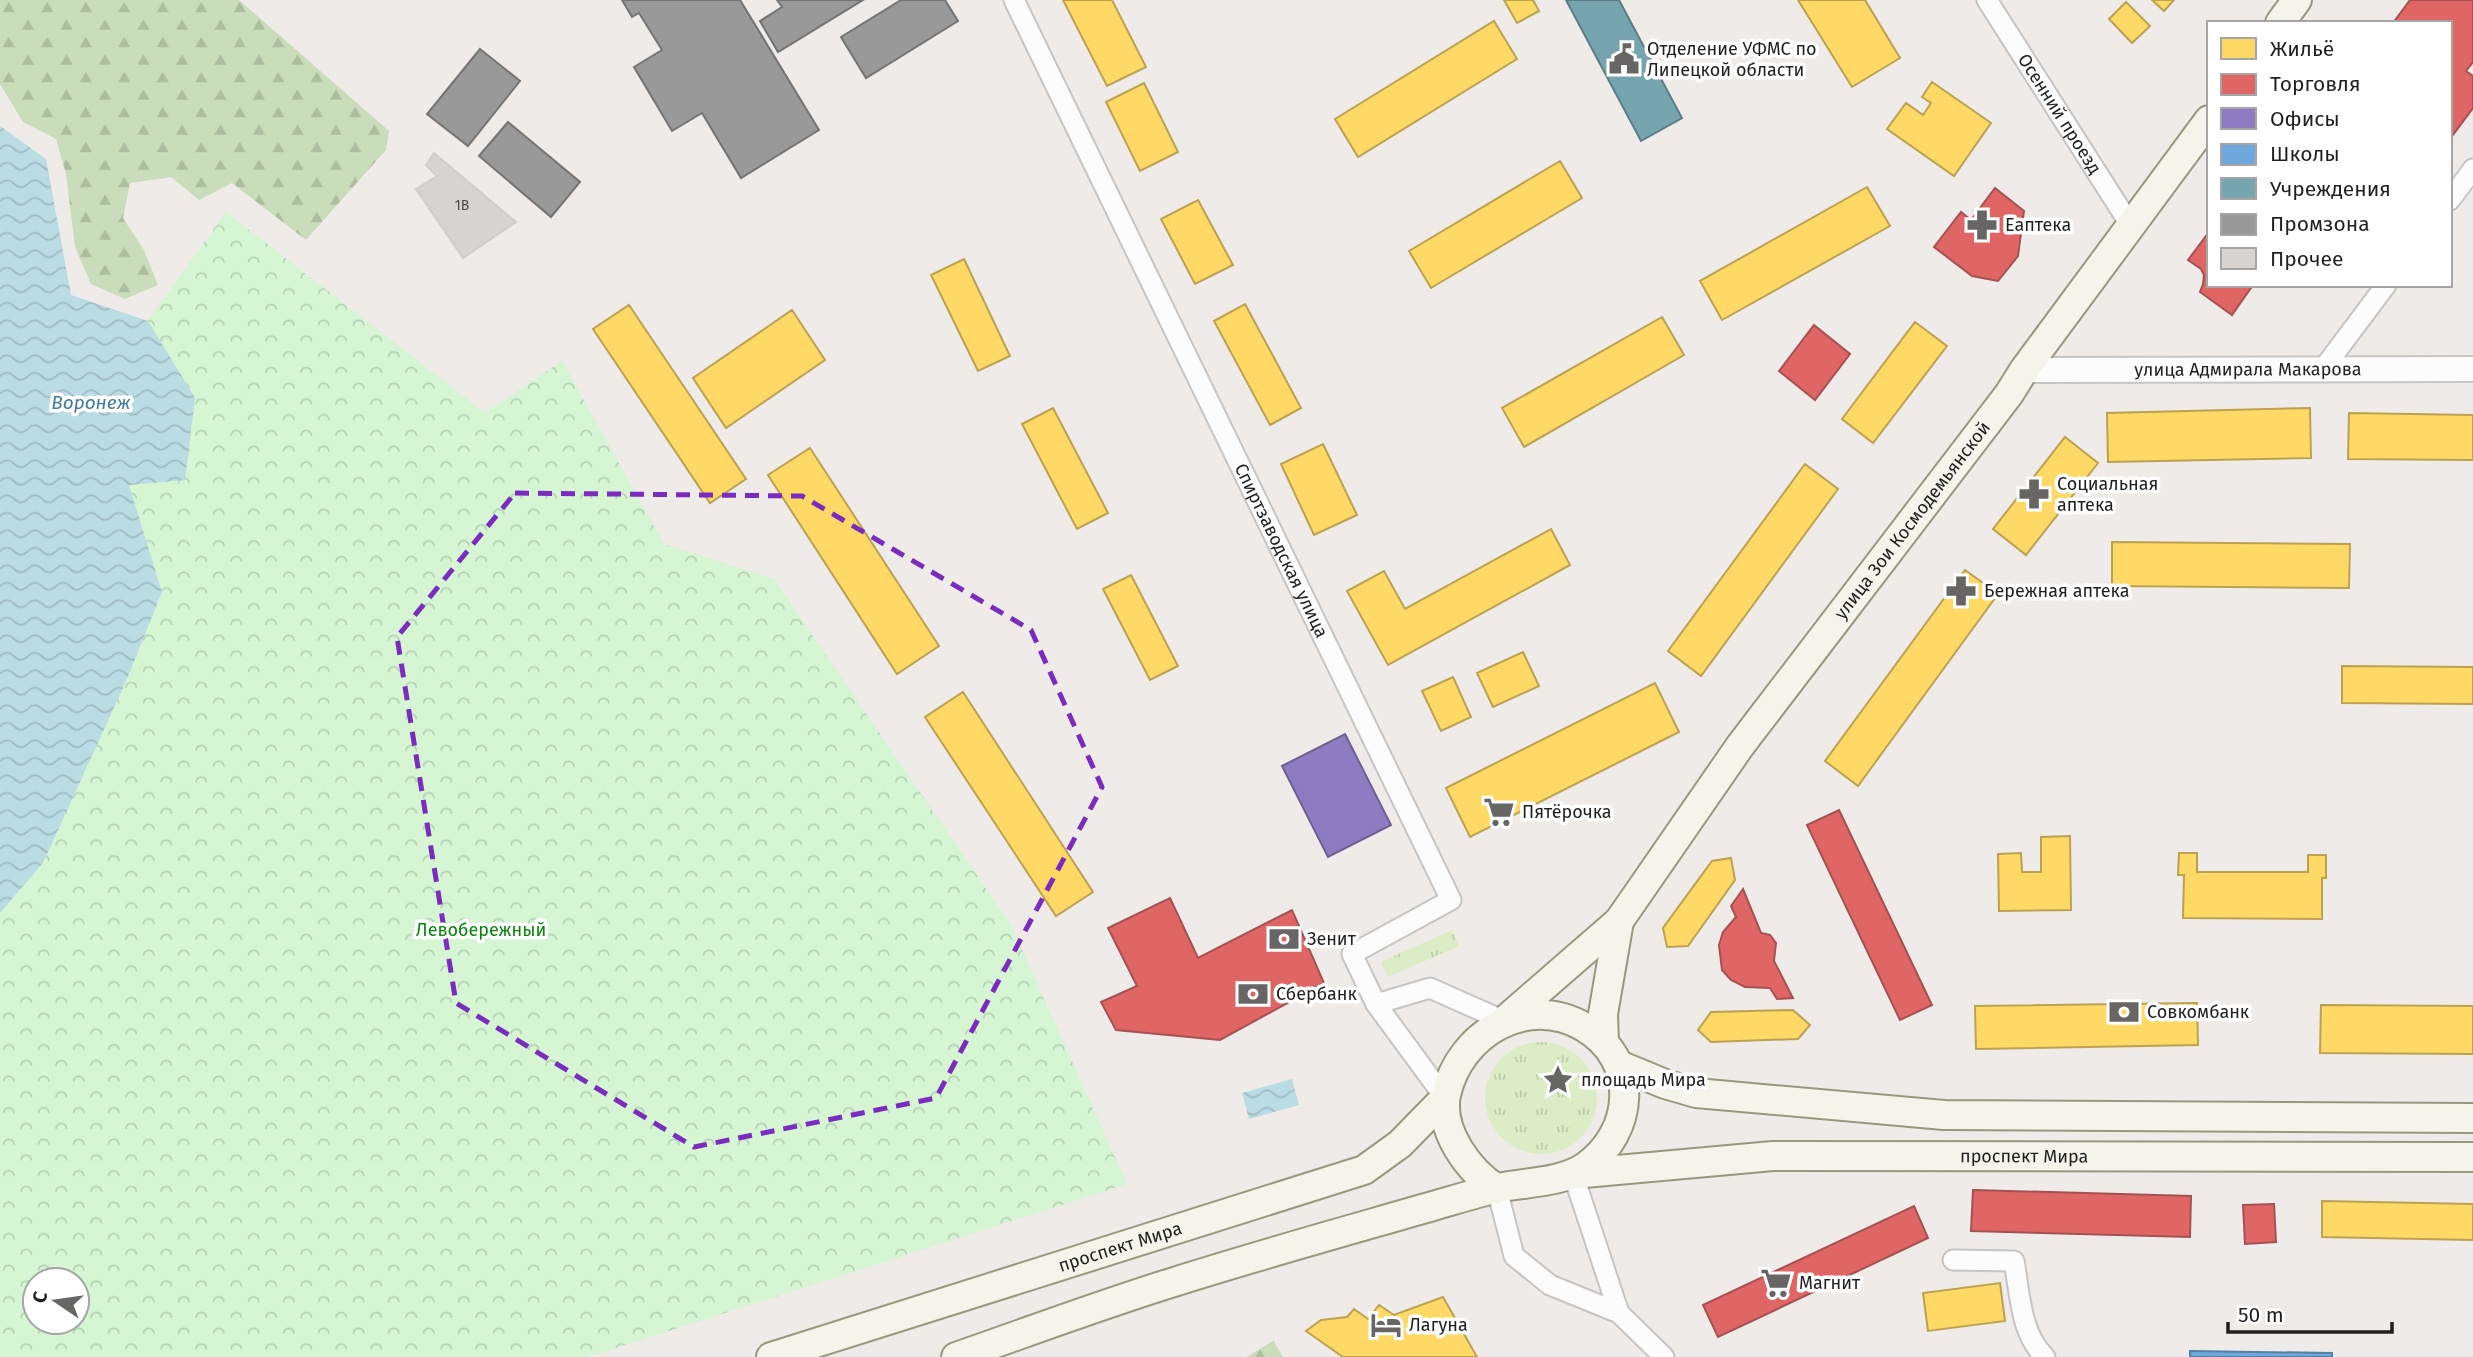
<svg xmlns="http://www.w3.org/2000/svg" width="2473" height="1357" font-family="'Fira Sans',sans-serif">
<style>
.grass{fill:url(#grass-tufts)}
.forest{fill:url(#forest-firs)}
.park{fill:url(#park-crowns);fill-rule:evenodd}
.water{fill:url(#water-waves)}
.homes{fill:#ffd966;stroke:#bca151;stroke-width:2}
.shops{fill:#e06666;stroke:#a65151;stroke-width:2}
.offices{fill:#8e7cc3;stroke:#6d6092;stroke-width:2}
.schools{fill:#6fa8dc;stroke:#577fa3;stroke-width:2}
.public{fill:#76a5af;stroke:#5c7d84;stroke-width:2}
.industry{fill:#999;stroke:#747474;stroke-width:2}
.building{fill:#d6d3d1;stroke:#d1cdc9;stroke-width:2}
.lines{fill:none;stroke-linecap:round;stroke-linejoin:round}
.minor-casing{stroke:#c6c5c4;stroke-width:23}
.tertiary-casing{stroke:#c6c5c4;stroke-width:28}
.secondary-casing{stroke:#98987f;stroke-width:32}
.minor{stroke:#fcfcfc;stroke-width:19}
.tertiary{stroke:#fcfcfc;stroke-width:24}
.secondary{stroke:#f4f4eb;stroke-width:28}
.marked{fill:none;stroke:#7b2cbf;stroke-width:5;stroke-dasharray:14 9;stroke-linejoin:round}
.labels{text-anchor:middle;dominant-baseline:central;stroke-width:7;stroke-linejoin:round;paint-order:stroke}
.number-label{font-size:14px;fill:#4d4c4c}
.poi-label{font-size:18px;fill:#1f1f1f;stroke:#fff;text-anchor:start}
.street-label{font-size:18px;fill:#1f1f1f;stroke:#fff}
.park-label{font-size:18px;fill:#058609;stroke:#fff}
.water-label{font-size:19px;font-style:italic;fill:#4078a6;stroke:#fff}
</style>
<defs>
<pattern id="grass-tufts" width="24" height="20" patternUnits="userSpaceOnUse" patternTransform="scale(1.75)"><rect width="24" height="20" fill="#dcedc5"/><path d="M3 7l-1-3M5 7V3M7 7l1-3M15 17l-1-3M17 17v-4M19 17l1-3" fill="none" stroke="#bccba9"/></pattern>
<pattern id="forest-firs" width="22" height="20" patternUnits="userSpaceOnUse" patternTransform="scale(1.75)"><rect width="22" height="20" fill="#caddbb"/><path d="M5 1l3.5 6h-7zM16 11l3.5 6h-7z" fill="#adbda0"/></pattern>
<pattern id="park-crowns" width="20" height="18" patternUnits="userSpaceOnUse" patternTransform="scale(1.75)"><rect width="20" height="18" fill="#d5f5d3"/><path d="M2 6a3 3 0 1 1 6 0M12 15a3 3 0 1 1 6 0" fill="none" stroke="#b6d2b5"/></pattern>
<pattern id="water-waves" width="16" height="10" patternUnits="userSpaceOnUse" patternTransform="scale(1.75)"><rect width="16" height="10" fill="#badce3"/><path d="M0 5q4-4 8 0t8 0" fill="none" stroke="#9fbcc2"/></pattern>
</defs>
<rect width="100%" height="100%" fill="#eeebe8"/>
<path class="grass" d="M1452,930l7,16 -71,31 -7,-15z
M1485 1098a56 56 0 1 1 112 0a56 56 0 1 1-112 0Z"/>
<path class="forest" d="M0,0h239l150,131 -3,19 -80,90 -74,-57 -33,17 -28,-23 -41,6 -7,35 21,32 14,35 -33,14 -34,-15 -16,-37 -9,-73 -10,-35 -33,-17 -23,-38z
M1273,1340l10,17h-36l26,-16z"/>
<path class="park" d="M226,212l259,201 77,-52 102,183 110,35 237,346 116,259 -539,173h-588v-444l43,-50 84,-184 35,-87 -33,-107 66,-87 -47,-77zM35,1280h42v42h-42z"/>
<path class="water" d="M0,126l46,33 25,136 77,26 47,77 -10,82 -56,5 33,107 -35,87 -84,184 -43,50z
M1292,1079l7,26 -50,14 -7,-26z"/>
<path class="homes" d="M1063,0h49l34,67 -39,19z
M1504,0h29l6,11 -22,12z
M1798,0h67l35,58 -48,29z
M2152,0h22l-10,11z
M2126,2l24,24 -18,17 -23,-24z
M1494,21l23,38 -159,98 -23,-38z
M1932,82l59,41 -37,53 -67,-47 19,-26 17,12 8,-12 -9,-6z
M1144,83l34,69 -38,19 -34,-69z
M1560,161l22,37 -151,90 -22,-37z
M1867,187l23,39 -168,94 -22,-39z
M1198,200l35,65 -38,19 -34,-65z
M964,259l46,97 -32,15 -47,-96z
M1245,304l56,104 -31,17 -56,-104z
M629,305l117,174 -36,24 -117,-174z
M792,310l33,50 -99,68 -33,-50z
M1662,317l22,38 -160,92 -22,-39z
M1915,322l32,24 -74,97 -31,-24z
M1053,408l55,105 -31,16 -55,-105z
M2310,408l1,50 -203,4 -1,-49z
M2349,413l124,2v45l-125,-1z
M2065,437l33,26 -72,92 -33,-26z
M1323,444l34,71 -43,20 -33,-71z
M810,448l129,198 -42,28 -129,-199z
M1805,464l33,25 -137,187 -33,-25z
M1551,529l19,36 -182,100 -41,-74 37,-20 21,38z
M2112,542l238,2 -1,44 -237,-2z
M1965,570l33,24 -140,192 -33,-25z
M1131,575l47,91 -28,14 -47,-91z
M1523,652l16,34 -46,21 -16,-34z
M2342,666l131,1v37l-131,-1z
M1453,677l18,40 -30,14 -19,-40z
M1655,683l24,49 -209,105 -24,-49z
M963,692l130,200 -37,24 -131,-199z
M2070,836l1,74 -72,1 -1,-57 23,-1 1,19h19v-35z
M2179,853h18v19h111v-17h18v23h-4v41l-139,-1 1,-43h-6z
M1731,858l4,22 -47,66 -21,1 -4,-19 49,-67z
M2197,1003l1,42 -222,4 -1,-43z
M2321,1005l152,1v48l-153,-1z
M1793,1010l17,15 -12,14 -87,3 -13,-12 13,-18z
M2322,1201l151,3v36l-151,-3z
M2000,1283l5,38 -77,10 -5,-38z
M1443,1297l34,60h-134l-37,-26 15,-11 26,-3 7,-8 14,10 11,-14 15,10z"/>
<path class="shops" d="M2410,0h63v62l-7,9 7,5v32l-23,31v-116h-57z
M1995,188l29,23 -6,45 -20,25 -26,-5 -38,-29 27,-35 10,8z
M2209,232v53h44l-21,30 -32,-23 3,-8 1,-9 -3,-6 -13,-9z
M1814,325l36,29 -35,46 -36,-29z
M1839,810l93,195 -32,15 -93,-195z
M1743,889l18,44 9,2 6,8 -2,18 19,37 -16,1 -7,-11 -25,-1 -14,-7 -9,-10 -3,-25 4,-13 13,-15 -5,-11z
M1170,898l28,60 94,-48 32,73 -104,57 -104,-10 -15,-28 36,-16 -29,-58z
M1973,1190l218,6 -1,41 -219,-6z
M2274,1204l2,38 -31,2 -2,-39z
M1914,1206l14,32 -210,99 -15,-32z"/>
<path class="offices" d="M1345,734l46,91 -63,32 -46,-91z"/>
<path class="schools" d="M2190,1351l142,2v4h-142z"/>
<path class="public" d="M1566,0h53l63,118 -41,23z"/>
<path class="industry" d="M622,0h118l79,130 -78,48 -39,-65 -30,18 -38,-64 28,-17 -23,-37 -7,4z
M777,0h86l-85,52 -18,-31 22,-14z
M901,0h44l13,21 -92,57 -25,-41z
M480,49l40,32 -52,65 -41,-32z
M508,122l72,60 -29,35 -72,-61z"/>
<path class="building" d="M434,153l82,69 -53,36 -47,-69 21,-13 -11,-11z"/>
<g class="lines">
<g class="minor-casing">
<g id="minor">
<path id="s1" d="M1014,0l437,900 -99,54 24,50 54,-16 74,33"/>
<path id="s2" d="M1987,0l144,226"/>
<path d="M2450,200l23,-31"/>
<path d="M2323,369l63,-84"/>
<path d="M1376,1004l69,94"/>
<path d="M1573,1174l46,139"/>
<path d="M1497,1189l17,67 36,29 69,28 45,44"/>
<path d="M1953,1260l61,1c6,32 6,72 31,96"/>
</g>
</g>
<g class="tertiary-casing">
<g id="tertiary">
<path id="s3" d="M2024,370l449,-1"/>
</g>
</g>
<g class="secondary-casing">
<g id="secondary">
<path d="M2280,23l17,-23"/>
<path id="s4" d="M1504,1021l115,-100 121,-175 269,-352 15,-24 185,-250"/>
<path d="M1604,1043l-1,-29 16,-93"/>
<path d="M1619,1065l46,19 31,9 248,22 529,3"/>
<path id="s5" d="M1573,1174l200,-18 700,1"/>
<path id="s6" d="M771,1357l593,-187 36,-26 45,-46"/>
<path d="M956,1357c72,-25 144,-52 218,-75 85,-27 172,-51 259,-76 21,-6 43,-13 65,-18 27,-6 63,-5 87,-21 50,-35 55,-107 -1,-140 -57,-34 -125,7 -138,68 -7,36 23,76 51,94"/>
</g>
</g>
<use href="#minor" class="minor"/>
<use href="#tertiary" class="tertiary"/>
<use href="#secondary" class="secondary"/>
</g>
<path class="marked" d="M515,493l287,3 229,134 71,157 -166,311 -242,49 -238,-144 -59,-366z"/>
<defs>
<g id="civic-bare" transform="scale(2.415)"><path d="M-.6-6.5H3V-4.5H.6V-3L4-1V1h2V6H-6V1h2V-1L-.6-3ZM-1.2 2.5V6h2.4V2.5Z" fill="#676665" stroke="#fff" stroke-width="2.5" paint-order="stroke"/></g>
<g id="pharmacy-bare" transform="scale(2.415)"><path d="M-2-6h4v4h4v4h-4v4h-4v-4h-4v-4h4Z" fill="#676665" stroke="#fff" stroke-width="2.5" paint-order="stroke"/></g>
<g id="supermarket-bare" transform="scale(2.415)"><path d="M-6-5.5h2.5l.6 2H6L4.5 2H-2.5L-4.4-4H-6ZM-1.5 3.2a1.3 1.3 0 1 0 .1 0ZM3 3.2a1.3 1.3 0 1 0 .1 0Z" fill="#676665" stroke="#fff" stroke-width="2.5" paint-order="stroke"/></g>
<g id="bank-bare" transform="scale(2.415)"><path d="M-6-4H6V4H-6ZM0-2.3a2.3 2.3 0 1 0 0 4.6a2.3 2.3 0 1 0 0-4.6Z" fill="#676665" stroke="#fff" stroke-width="2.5" paint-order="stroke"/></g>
<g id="sight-bare" transform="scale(2.415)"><path d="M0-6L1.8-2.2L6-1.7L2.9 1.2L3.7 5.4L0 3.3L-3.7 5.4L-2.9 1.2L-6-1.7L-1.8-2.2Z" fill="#676665" stroke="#fff" stroke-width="2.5" paint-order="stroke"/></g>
<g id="hotel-bare" transform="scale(2.415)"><path d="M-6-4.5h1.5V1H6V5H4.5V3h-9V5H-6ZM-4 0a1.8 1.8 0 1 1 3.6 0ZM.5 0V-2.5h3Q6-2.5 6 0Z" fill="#676665" stroke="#fff" stroke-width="2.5" paint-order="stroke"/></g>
</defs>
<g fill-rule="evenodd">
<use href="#civic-bare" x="1624" y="59"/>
<use href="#pharmacy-bare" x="1982" y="225"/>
<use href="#pharmacy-bare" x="2034" y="494"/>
<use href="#pharmacy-bare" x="1961" y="591"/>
<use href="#supermarket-bare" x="1499" y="812"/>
<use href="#bank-bare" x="1284" y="939"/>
<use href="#bank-bare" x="1253" y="994"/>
<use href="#bank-bare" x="2124" y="1012"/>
<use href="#sight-bare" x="1558" y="1080"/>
<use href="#supermarket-bare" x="1776" y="1283"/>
<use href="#hotel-bare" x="1386" y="1325"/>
</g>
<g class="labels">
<g class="number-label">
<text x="462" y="205">1В</text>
</g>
<g class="poi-label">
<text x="1647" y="49">Отделение УФМС по<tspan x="1647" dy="21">Липецкой области</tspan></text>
<text x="2005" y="225">Еаптека</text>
<text x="2057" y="484">Социальная<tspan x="2057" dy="21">аптека</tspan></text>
<text x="1984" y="591">Бережная аптека</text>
<text x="1522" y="812">Пятёрочка</text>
<text x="1307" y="939">Зенит</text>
<text x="1276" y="994">Сбербанк</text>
<text x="2147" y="1012">Совкомбанк</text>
<text x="1581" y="1080">площадь Мира</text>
<text x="1799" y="1283">Магнит</text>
<text x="1409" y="1325">Лагуна</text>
</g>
<g class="street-label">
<text stroke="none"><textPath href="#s2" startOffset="135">Осенний проезд</textPath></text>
<text stroke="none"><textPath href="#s3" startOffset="224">улица Адмирала Макарова</textPath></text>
<text stroke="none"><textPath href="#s4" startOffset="649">улица Зои Космодемьянской</textPath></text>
<text stroke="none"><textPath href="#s1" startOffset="612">Спиртзаводская улица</textPath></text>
<text stroke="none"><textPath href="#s5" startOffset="452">проспект Мира</textPath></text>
<text stroke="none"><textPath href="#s6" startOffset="366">проспект Мира</textPath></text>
</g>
<g class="park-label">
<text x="481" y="930">Левобережный</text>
</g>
<g class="water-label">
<text x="91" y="402">Воронеж</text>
</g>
</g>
<rect x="2207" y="21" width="245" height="266" fill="#ffffff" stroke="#a5a5a5" stroke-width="2"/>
<rect x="2221" y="38" width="35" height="21" fill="#ffd966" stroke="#a5a5a5" stroke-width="2"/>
<text x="2270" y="56" font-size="21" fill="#1f1f1f">Жильё</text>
<rect x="2221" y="74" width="35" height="21" fill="#e06666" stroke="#a5a5a5" stroke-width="2"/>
<text x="2270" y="91" font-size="21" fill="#1f1f1f">Торговля</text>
<rect x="2221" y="108" width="35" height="21" fill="#8e7cc3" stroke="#a5a5a5" stroke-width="2"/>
<text x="2270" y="126" font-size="21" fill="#1f1f1f">Офисы</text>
<rect x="2221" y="144" width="35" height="21" fill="#6fa8dc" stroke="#a5a5a5" stroke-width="2"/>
<text x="2270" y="161" font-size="21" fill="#1f1f1f">Школы</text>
<rect x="2221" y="178" width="35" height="21" fill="#76a5af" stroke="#a5a5a5" stroke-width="2"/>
<text x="2270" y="196" font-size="21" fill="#1f1f1f">Учреждения</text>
<rect x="2221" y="214" width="35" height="21" fill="#999999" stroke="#a5a5a5" stroke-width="2"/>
<text x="2270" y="231" font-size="21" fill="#1f1f1f">Промзона</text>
<rect x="2221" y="248" width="35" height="21" fill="#d6d3d1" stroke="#a5a5a5" stroke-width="2"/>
<text x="2270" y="266" font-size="21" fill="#1f1f1f">Прочее</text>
<g transform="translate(56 1301) rotate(283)"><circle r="33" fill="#ffffff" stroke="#a5a5a5" stroke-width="2"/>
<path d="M0-5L12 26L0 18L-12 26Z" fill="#676665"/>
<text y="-10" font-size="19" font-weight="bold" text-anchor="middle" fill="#1f1f1f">С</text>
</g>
<path d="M2228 1322v10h164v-10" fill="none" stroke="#1f1f1f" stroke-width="3.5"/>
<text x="2238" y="1322" font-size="21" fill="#1f1f1f" stroke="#ffffff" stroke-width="5" paint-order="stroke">50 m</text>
</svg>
